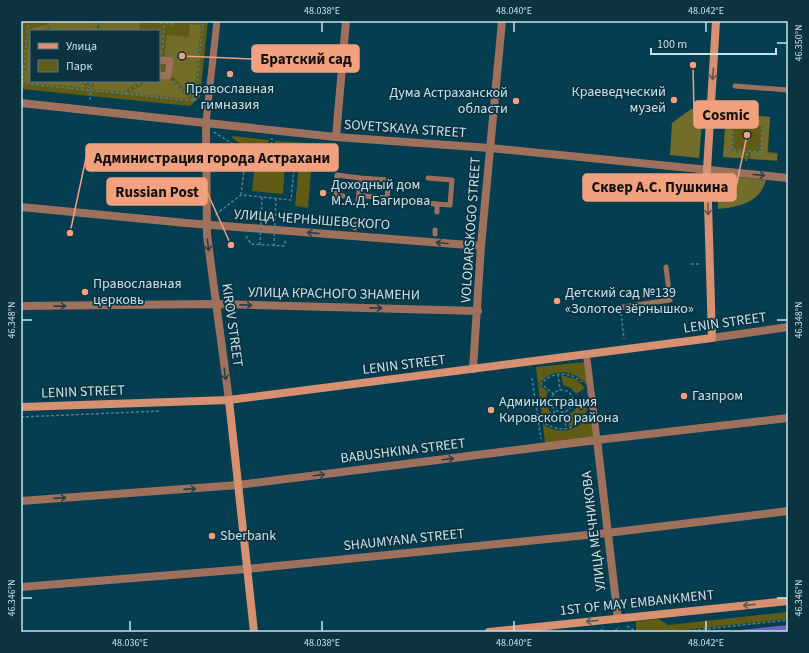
<svg xmlns="http://www.w3.org/2000/svg" width="809" height="653" font-family="'Source Sans 3',sans-serif">
<style>
.green{fill:#605b15;fill-rule:evenodd}
.forest{fill:#726d2b}
.water{fill:#6b61c1}
.lines{fill:none;stroke-linecap:round;stroke-linejoin:round}
.path{stroke:#517e8d;stroke-width:1.5;stroke-dasharray:3 2;stroke-linecap:butt}
.service{stroke:#9f715d;stroke-width:5}
.pedestrian{stroke:#9f715d;stroke-width:7}
.minor{stroke:#9f715d;stroke-width:8}
.tertiary{stroke:#9f715d;stroke-width:8}
.secondary{stroke:#d89170;stroke-width:8}
.path-bridge{stroke:#517e8d;stroke-width:1.5;stroke-dasharray:3 2;stroke-linecap:butt}
.oneway{stroke:#5d5953}
.oneway2{stroke:#293f46}
.ticks{fill:none;stroke:#c7e1eb;stroke-width:1.5}
.poi-dot{fill:#f1a17d;stroke:#0b3340;stroke-width:1.5}
.labels{text-anchor:middle;dominant-baseline:central;stroke-width:3.5;stroke-linejoin:round;paint-order:stroke}
.poi-label{font-size:14px;fill:#c7e1eb;stroke:#0b3340;text-anchor:start}
.street-label{font-size:14px;fill:#c7e1eb;stroke:#0b3340}
.leader{fill:none;stroke:#f1a17d;stroke-width:1.5}
.callout-dot{fill:#f1a17d;stroke:#0b3340;stroke-width:1.5}
.callout{fill:#f1a17d;stroke:#f1a17d;stroke-width:1.5}
.callout-label{font-size:15px;text-anchor:middle;font-weight:bold;fill:#111}
.neatline{fill:none;stroke:#c7e1eb;stroke-width:1.5}
.ticks-label{font-size:10px;text-anchor:middle;fill:#c7e1eb}
</style>
<rect width="100%" height="100%" fill="#053e50"/>
<path class="green" d="M21,21h187l-8,76 -10,9 -169,-17zM31,31h128v50h-128z
M726,114l44,3 -2,35 10,1 -1,8 -54,-4z
M233,136l36,4 -2,10 -20,-2 -15,-10z
M275,141l34,2 -12,9 -23,-2z
M313,146l-5,62 -13,-2 5,-50z
M255,162l30,2 -2,30 -31,-3z
M585,362l2,24c-11,-17 -35,-19 -48,-2l9,8c-3,8 -3,15 4,22l-8,11c16,11 37,5 45,-11l2,-1 3,25 -49,5 -9,-76z
M561,375l15,4 9,9 -9,6 -5,-6 -8,-3z
M577,405l11,4 -1,1c-4,9 -9,14 -18,17l-2,-11 8,-6z
M788,612v7l-122,13h-27l-3,-2v-9l22,-2 10,6z"/>
<path class="forest" d="M51,21h45l-1,10h-42l-5,-7z
M100,21h40l-1,10h-40z
M190,24l11,1 -7,73 -23,-23 -7,-17 3,-23 22,2z
M45,25l4,6h-18v50h51l4,7 -62,-6 6,-53z
M159,77l9,1 22,21 -61,-6 18,-12h12z
M94,81h46l-17,11 -30,-3z
M691,109l12,2 -4,47 -29,-3 2,-32z
M726,114l20,2v8l-13,-1 -2,28 12,1v6l-20,-1z
M752,116l18,1 -3,36 10,1v6l-26,-1v-7l10,1 2,-28 -12,-1z
M717,175l49,5c-6,23 -27,27 -48,29z"/>
<path class="water" d="M788,625v7h-65z"/>
<g class="lines">
<path class="path" d="M26,21h9
M44,21l7,10
M151,21v1l22,2v-3
M96,31l1,-10
M162,53l2,-30
M84,81l6,8
M173,81l22,20
M21,83l174,18 8,-80
M22,93l6,-71
M125,93l18,-12
M90,100l1,-19
M719,113l30,2 -1,10
M734,124l28,1 -1,27 -29,-2z
M214,132l32,21 49,4 -4,43 -50,-5 -26,20
M747,135h1v1h-1z
M747,142l1,-6
M271,155l1,-17
M295,157l18,-14
M746,161l1,-10
M241,195l5,-42
M246,236l5,8 33,2 2,-7
M691,264h9
M621,313l3,26
M558,374l2,16
M532,378l9,61
M551 401a11 11 0 1 1 22 0a11 11 0 1 1-22 0Z
M554,394l-13,-10c11,-13 28,-13 41,-2
M573,400l12,-2
M555,411l-9,13c15,9 30,5 40,-8
M564,413l2,16
M21,417l140,-6
M627,626l10,6
M615,631l4,-4
M601,632l2,-5
M678,632l110,-12"/>
<path class="service" d="M735,86l53,4
M360,178l29,2 -2,18 -23,-2
M428,178l24,2 -2,25 -13,-1v8
M343,196l-7,-1 1,-20 23,3 -2,25
M424,203l13,1
M355,228l1,-4
M435,234v-4
M623,307l47,-7 -4,-33"/>
<path class="pedestrian" d="M159,60l11,1 -2,15 -9,-1
M206,122l11,-101
M587,359l10,81"/>
<path class="minor" d="M336,137l10,-116
M21,207l165,16 295,23
M21,306l195,-2 262,7
M473,369l8,-123 21,-225
M597,440l21,179
M21,501l217,-16 359,-45 191,-22
M21,587l226,-18 360,-36 181,-22"/>
<path class="tertiary" d="M21,103l315,34 154,11 298,30
M206,122l1,113 22,165
M712,338l76,-11"/>
<path class="secondary" d="M229,400l25,232
M21,407l208,-7 483,-62 -5,-168 9,-149
M489,632l299,-31"/>
<path class="path-bridge" d="M260,245l2,-48
M274,246l2,-47"/>
</g>
<defs><path id="oneway-shaft" d="M-6 0H5M1.5-3L5.5 0L1.5 3" fill="none" stroke-width="1.6" stroke-linecap="round" stroke-linejoin="round"/></defs>
<g class="oneway">
<use href="#oneway-shaft" transform="translate(713 74) rotate(94)"/>
<use href="#oneway-shaft" transform="translate(708 209) rotate(88)"/>
<use href="#oneway-shaft" transform="translate(749 605) rotate(174)"/>
<use href="#oneway-shaft" transform="translate(592 621) rotate(174)"/>
</g>
<g class="oneway2">
<use href="#oneway-shaft" transform="translate(759 175) rotate(6)"/>
<use href="#oneway-shaft" transform="translate(313 233) rotate(-175)"/>
<use href="#oneway-shaft" transform="translate(442 243) rotate(-175)"/>
<use href="#oneway-shaft" transform="translate(208 245) rotate(83)"/>
<use href="#oneway-shaft" transform="translate(246 305) rotate(1)"/>
<use href="#oneway-shaft" transform="translate(60 306) rotate(-1)"/>
<use href="#oneway-shaft" transform="translate(376 308) rotate(1)"/>
<use href="#oneway-shaft" transform="translate(225 374) rotate(82)"/>
<use href="#oneway-shaft" transform="translate(448 459) rotate(-7)"/>
<use href="#oneway-shaft" transform="translate(319 475) rotate(-7)"/>
<use href="#oneway-shaft" transform="translate(190 489) rotate(-4)"/>
<use href="#oneway-shaft" transform="translate(60 498) rotate(-4)"/>
</g>
<path class="ticks" d="M322,22v10M514,22v10M706,22v10M777,43h10M22,320h10M777,320h10M22,598h10M777,598h10M130,621v10M322,621v10M514,621v10M706,621v10"/>
<g class="poi-dot">
<circle cx="230" cy="74" r="4"/>
<circle cx="674" cy="100" r="4"/>
<circle cx="516" cy="101" r="4"/>
<circle cx="323" cy="193" r="4"/>
<circle cx="85" cy="292" r="4"/>
<circle cx="557" cy="301" r="4"/>
<circle cx="684" cy="396" r="4"/>
<circle cx="491" cy="410" r="4"/>
<circle cx="212" cy="536" r="4"/>
</g>
<g class="labels">
<g class="poi-label">
<text x="230" y="89" text-anchor="middle">Православная<tspan x="230" dy="16">гимназия</tspan></text>
<text x="666" y="92" text-anchor="end">Краеведческий<tspan x="666" dy="16">музей</tspan></text>
<text x="508" y="93" text-anchor="end">Дума Астраханской<tspan x="508" dy="16">области</tspan></text>
<text x="331" y="185">Доходный дом<tspan x="331" dy="16">М.А.Д. Багирова</tspan></text>
<text x="93" y="284">Православная<tspan x="93" dy="16">церковь</tspan></text>
<text x="565" y="293">Детский сад №139<tspan x="565" dy="16">«Золотое зёрнышко»</tspan></text>
<text x="692" y="396">Газпром</text>
<text x="499" y="402">Администрация<tspan x="499" dy="16">Кировского района</tspan></text>
<text x="220" y="536">Sberbank</text>
</g>
<g class="street-label">
<text transform="translate(405 129) rotate(4)">SOVETSKAYA STREET</text>
<text transform="translate(312 220) rotate(4)">УЛИЦА ЧЕРНЫШЕВСКОГО</text>
<text transform="translate(471 230) rotate(-86)">VOLODARSKOGO STREET</text>
<text transform="translate(334 294) rotate(1)">УЛИЦА КРАСНОГО ЗНАМЕНИ</text>
<text transform="translate(725 323) rotate(-8)">LENIN STREET</text>
<text transform="translate(232 325) rotate(82)">KIROV STREET</text>
<text transform="translate(404 365) rotate(-7)">LENIN STREET</text>
<text transform="translate(83 392) rotate(-2)">LENIN STREET</text>
<text transform="translate(403 451) rotate(-7)">BABUSHKINA STREET</text>
<text transform="translate(594 531) rotate(-97)">УЛИЦА МЕЧНИКОВА</text>
<text transform="translate(404 540) rotate(-6)">SHAUMYANA STREET</text>
<text transform="translate(637 603) rotate(-6)">1ST OF MAY EMBANKMENT</text>
</g>
</g>
<path class="leader" d="M182 56L252 59M693 65L694 114M70 233L86 158M747 135L736 187M231 245L207 192"/>
<g class="callout-dot">
<circle cx="182" cy="56" r="4"/>
<circle cx="693" cy="65" r="4"/>
<circle cx="70" cy="233" r="4"/>
<circle cx="747" cy="135" r="4"/>
<circle cx="231" cy="245" r="4"/>
</g>
<g class="callout">
<rect x="252" y="45" width="107" height="27" rx="4"/>
<rect x="694" y="101" width="64" height="27" rx="4"/>
<rect x="86" y="144" width="252" height="27" rx="4"/>
<rect x="583" y="174" width="153" height="27" rx="4"/>
<rect x="107" y="178" width="100" height="27" rx="4"/>
</g>
<g class="callout-label">
<text x="306" y="64">Братский сад</text>
<text x="726" y="120">Cosmic</text>
<text x="212" y="163">Администрация города Астрахани</text>
<text x="660" y="192">Сквер А.С. Пушкина</text>
<text x="157" y="197">Russian Post</text>
</g>
<rect width="809" height="653" fill="none" stroke="#0b3340" stroke-width="44"/>
<rect x="30" y="30" width="130" height="52" fill="#0b3340" stroke="#567984"/>
<rect x="38" y="43" width="20" height="6" fill="#d89170" stroke="#567984"/>
<text x="66" y="50" font-size="12" fill="#c7e1eb">Улица</text>
<rect x="38" y="60" width="20" height="12" fill="#605b15" stroke="#567984"/>
<text x="66" y="70" font-size="12" fill="#c7e1eb">Парк</text>
<path d="M651 48v6h125v-6" fill="none" stroke="#c7e1eb" stroke-width="2"/>
<text x="657" y="48" font-size="12" fill="#c7e1eb" stroke="#0b3340" stroke-width="3" paint-order="stroke">100 m</text>
<rect x="22" y="22" width="765" height="609" class="neatline"/>
<g class="ticks-label">
<text x="322" y="14">48.038°E</text>
<text x="514" y="14">48.040°E</text>
<text x="706" y="14">48.042°E</text>
<text transform="translate(798 43) rotate(-90)" y="4">46.350°N</text>
<text transform="translate(11 320) rotate(-90)" y="4">46.348°N</text>
<text transform="translate(798 320) rotate(-90)" y="4">46.348°N</text>
<text transform="translate(11 598) rotate(-90)" y="4">46.346°N</text>
<text transform="translate(798 598) rotate(-90)" y="4">46.346°N</text>
<text x="130" y="646">48.036°E</text>
<text x="322" y="646">48.038°E</text>
<text x="514" y="646">48.040°E</text>
<text x="706" y="646">48.042°E</text>
</g>
</svg>
